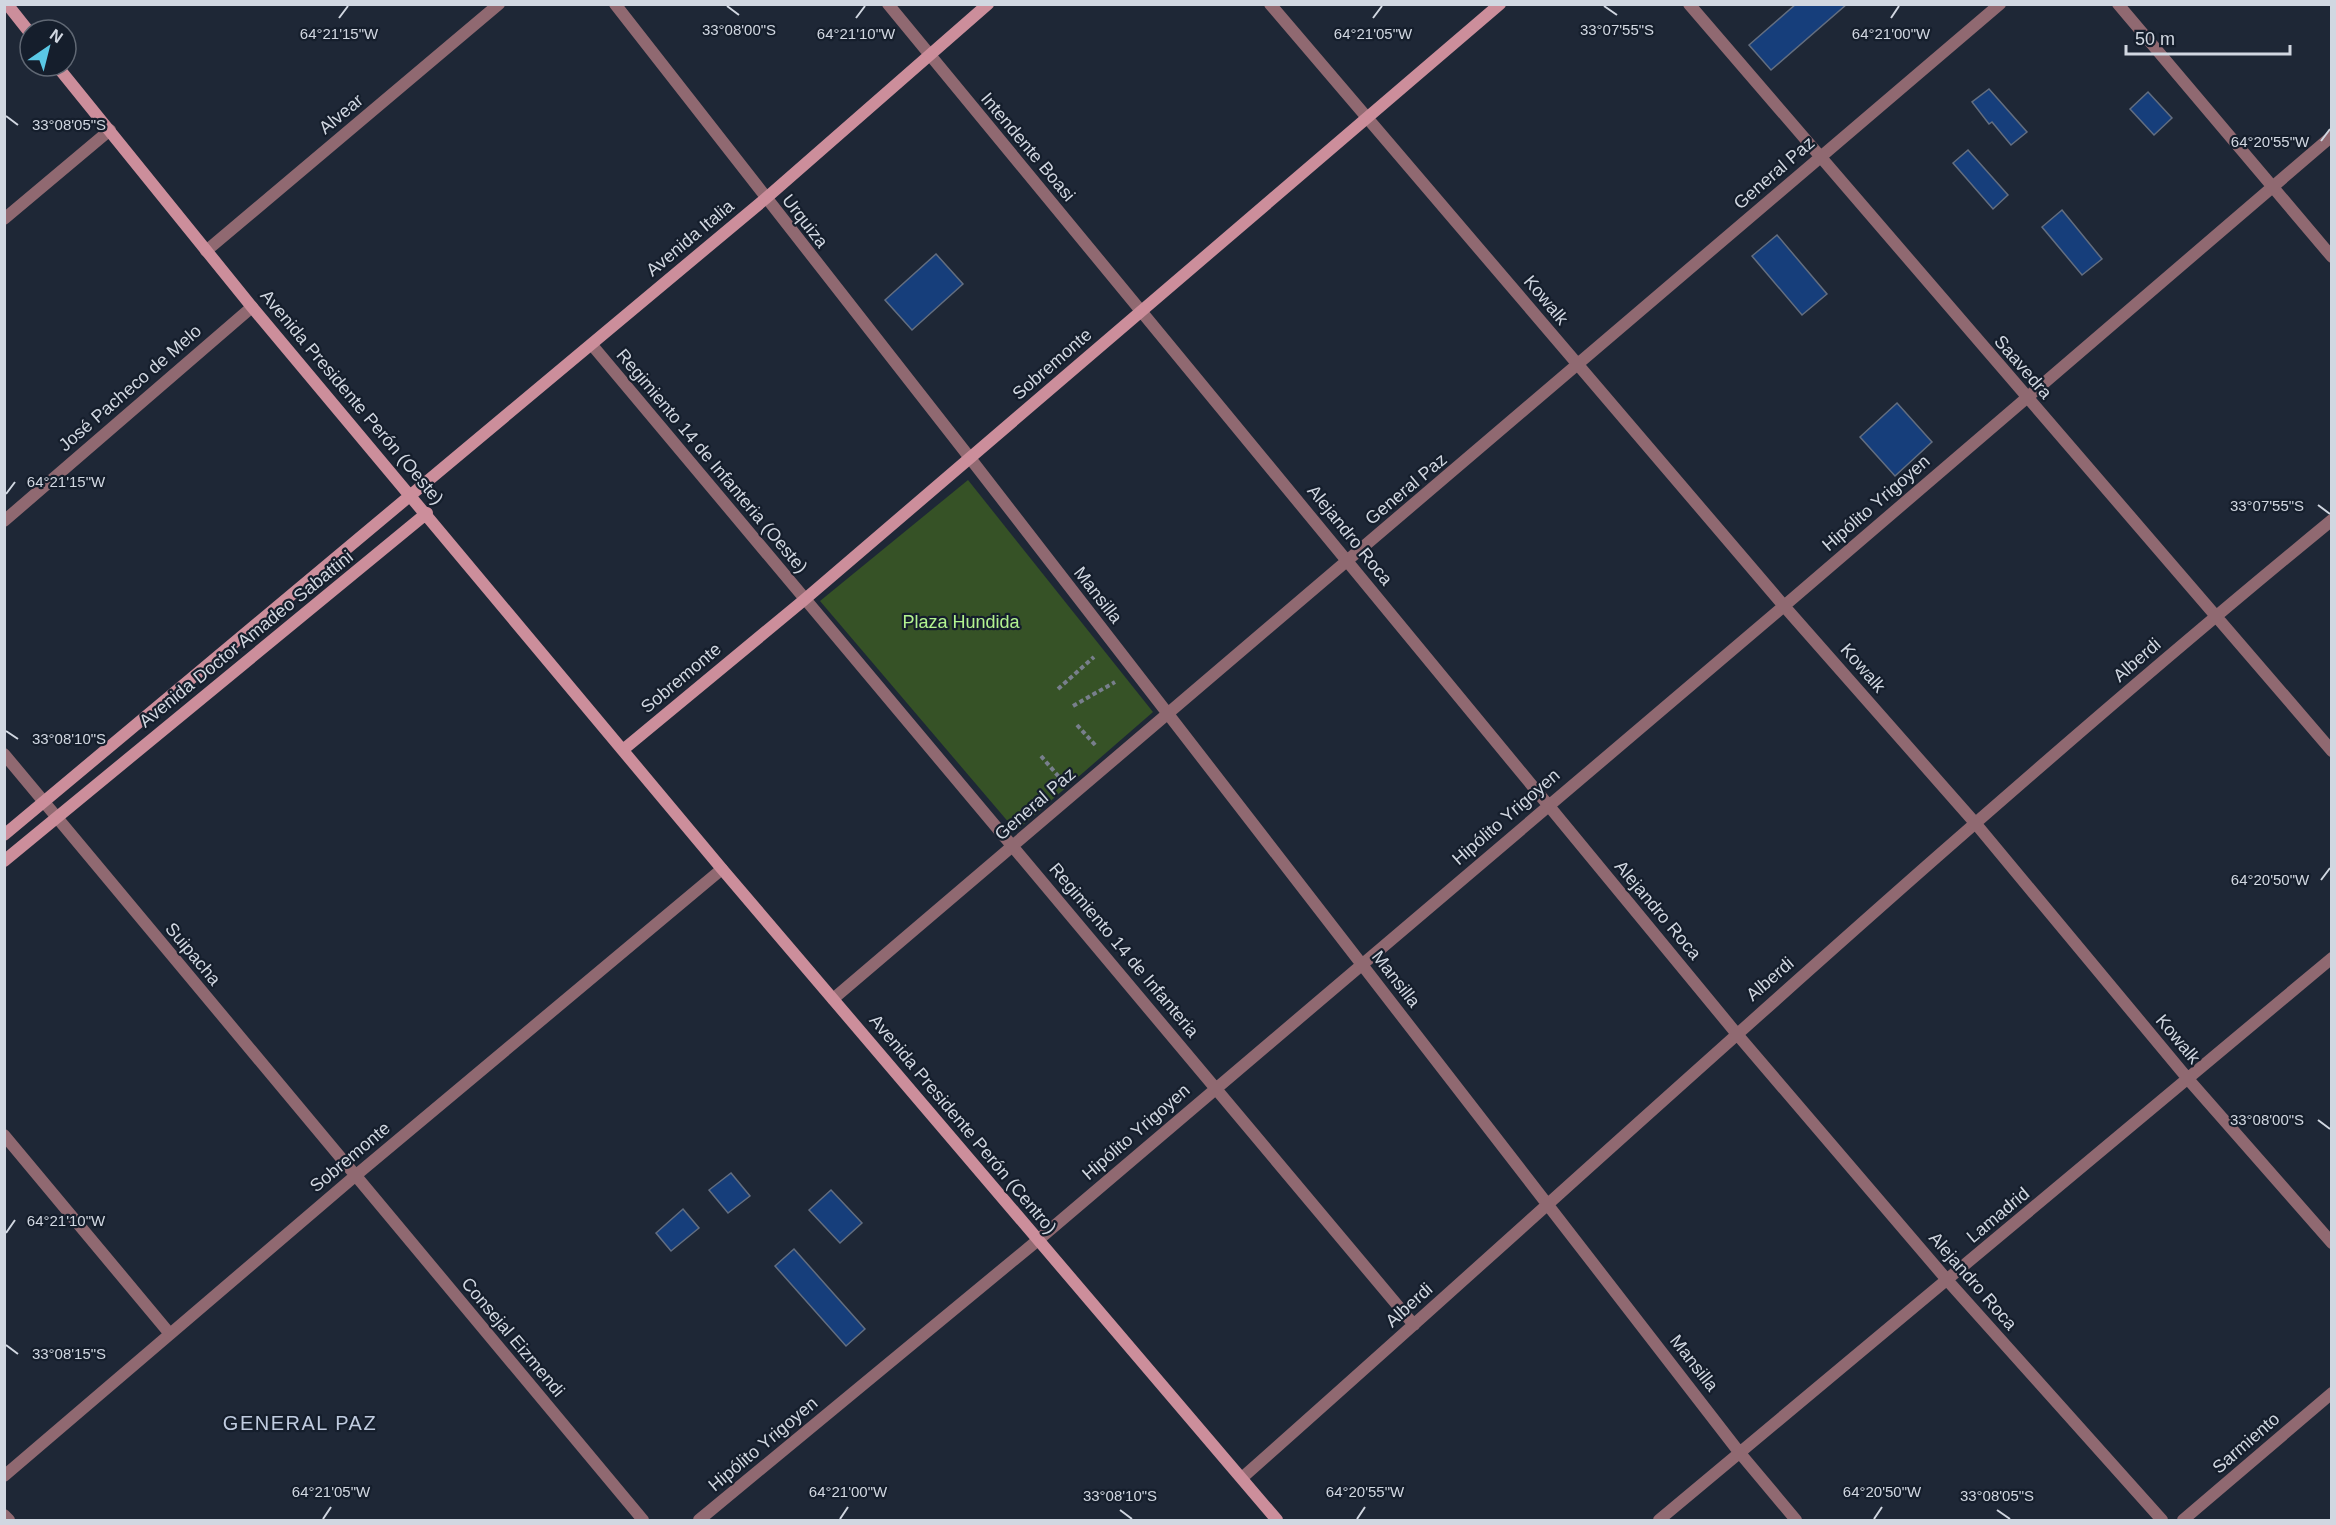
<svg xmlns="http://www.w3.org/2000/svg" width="2336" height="1525" font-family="Arial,sans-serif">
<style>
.green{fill:#365226}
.building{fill:#163e7b;stroke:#636e80;stroke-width:1.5}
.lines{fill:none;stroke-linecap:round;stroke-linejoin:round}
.path{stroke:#787f8c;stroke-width:4;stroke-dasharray:4.5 3;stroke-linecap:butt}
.street{stroke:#906971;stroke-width:12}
.secondary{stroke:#cc8e9b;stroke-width:12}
.ticks{fill:none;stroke:#d1d7e1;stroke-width:2}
.labels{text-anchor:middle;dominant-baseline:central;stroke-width:4.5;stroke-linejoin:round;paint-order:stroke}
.street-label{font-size:18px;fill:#d1d7e1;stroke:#151e2c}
.park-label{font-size:18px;fill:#b3f390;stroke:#151e2c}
.neighbourhood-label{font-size:20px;letter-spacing:1.5px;fill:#c0cce0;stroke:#151e2c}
.ticks-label{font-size:15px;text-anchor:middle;fill:#d1d7e1;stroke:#151e2c;stroke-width:4.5;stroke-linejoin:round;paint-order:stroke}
</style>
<rect width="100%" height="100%" fill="#1e2736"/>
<path class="green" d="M968,480l185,232 -137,119 -196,-230z"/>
<path class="building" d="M1796,4h51l-76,66 -22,-25z
M1989,89l38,43 -16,13 -19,-23 -3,2 -17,-22z
M2148,92l24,26 -18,17 -24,-26z
M1968,150l40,45 -15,14 -40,-46z
M2062,210l40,49 -20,16 -40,-48z
M1777,235l50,59 -25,21 -50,-59z
M936,254l27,30 -51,46 -27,-30z
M1897,403l35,39 -37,34 -35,-39z
M731,1173l19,23 -22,17 -19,-23z
M831,1190l31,33 -22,20 -31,-33z
M683,1209l16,19 -28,23 -15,-18z
M794,1249l71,80 -19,17 -71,-80z"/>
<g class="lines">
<path class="path" d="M1058,689l36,-32
M1073,706l42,-24
M1077,725l19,21
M1041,756l18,21"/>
<path class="street" d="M615,4l355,454 769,994 57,68
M888,4l848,1029 212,248 214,239
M1270,4l514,602 192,218 212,255 144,164
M1689,4l643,747
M2118,4l214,253
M4,219l106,-89
M206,251l293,-247
M592,345l822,980
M4,521l248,-214
M4,754l639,766
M833,999l1167,-995
M4,1135l166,199
M4,1476l351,-300 367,-307
M1243,1477c361,-320 715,-650 1089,-957
M4,1515l5,5
M699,1520l339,-280 746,-634 548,-470
M1659,1520l673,-562
M2183,1520l149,-127"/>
<path class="secondary" d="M7,4l23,29
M57,66l195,241 470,562 555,651
M624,749l180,-149 696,-596
M4,835l761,-636 223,-195
M4,861l423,-348"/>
</g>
<path class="ticks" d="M727,6l12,9M1604,6l13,9M339,18l9,-12M856,18l9,-12M1373,18l9,-12M1891,18l8,-12M6,116l12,9M2321,141l9,-12M6,494l9,-12M2318,505l12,9M6,731l12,8M2321,880l9,-12M2318,1120l12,9M6,1233l9,-13M6,1345l12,9M1120,1510l12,9M1997,1510l13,9M323,1519l8,-12M840,1519l8,-12M1357,1519l8,-12M1874,1519l8,-12"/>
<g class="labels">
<g class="street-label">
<text transform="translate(341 114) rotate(-40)">Alvear</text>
<text transform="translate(1028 147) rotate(50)">Intendente Boasi</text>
<text transform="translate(1774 173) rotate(-41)">General Paz</text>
<text transform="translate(805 221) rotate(52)">Urquiza</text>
<text transform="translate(690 238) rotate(-40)">Avenida Italia</text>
<text transform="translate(1546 300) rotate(50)">Kowalk</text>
<text transform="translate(1052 364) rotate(-41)">Sobremonte</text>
<text transform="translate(2023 367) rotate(49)">Saavedra</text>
<text transform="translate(130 388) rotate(-41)">José Pacheco de Melo</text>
<text transform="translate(352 397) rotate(50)">Avenida Presidente Perón (Oeste)</text>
<text transform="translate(712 461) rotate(50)">Regimiento 14 de Infanteria (Oeste)</text>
<text transform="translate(1406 489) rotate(-40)">General Paz</text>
<text transform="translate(1876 503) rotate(-41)">Hipólito Yrigoyen</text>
<text transform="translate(1350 535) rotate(51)">Alejandro Roca</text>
<text transform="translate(1098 595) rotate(52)">Mansilla</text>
<text transform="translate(246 639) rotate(-39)">Avenida Doctor Amadeo Sabattini</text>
<text transform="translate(2137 660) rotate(-41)">Alberdi</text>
<text transform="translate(1863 668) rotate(49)">Kowalk</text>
<text transform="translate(681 678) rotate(-40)">Sobremonte</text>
<text transform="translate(1035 804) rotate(-41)">General Paz</text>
<text transform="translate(1506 817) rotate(-41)">Hipólito Yrigoyen</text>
<text transform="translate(1658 910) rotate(50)">Alejandro Roca</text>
<text transform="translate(1124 950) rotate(50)">Regimiento 14 de Infanteria</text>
<text transform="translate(193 954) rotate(50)">Suipacha</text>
<text transform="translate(1396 979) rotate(52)">Mansilla</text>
<text transform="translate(1770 979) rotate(-41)">Alberdi</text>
<text transform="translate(2178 1039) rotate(50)">Kowalk</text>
<text transform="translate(963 1124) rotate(50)">Avenida Presidente Perón (Centro)</text>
<text transform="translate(1136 1132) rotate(-41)">Hipólito Yrigoyen</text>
<text transform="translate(350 1157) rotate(-40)">Sobremonte</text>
<text transform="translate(1998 1215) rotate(-40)">Lamadrid</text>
<text transform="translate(1973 1281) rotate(49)">Alejandro Roca</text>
<text transform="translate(1409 1305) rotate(-42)">Alberdi</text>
<text transform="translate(513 1337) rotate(50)">Consejal Eizmendi</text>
<text transform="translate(1694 1363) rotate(52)">Mansilla</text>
<text transform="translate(2246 1443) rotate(-41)">Sarmiento</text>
<text transform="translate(763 1444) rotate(-40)">Hipólito Yrigoyen</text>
</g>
<g class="park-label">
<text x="961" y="622">Plaza Hundida</text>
</g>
<g class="neighbourhood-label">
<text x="300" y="1423">GENERAL PAZ</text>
</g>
</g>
<g class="ticks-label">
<text x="739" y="35">33°08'00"S</text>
<text x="1617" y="35">33°07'55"S</text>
<text x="339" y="39">64°21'15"W</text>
<text x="856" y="39">64°21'10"W</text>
<text x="1373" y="39">64°21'05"W</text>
<text x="1891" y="39">64°21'00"W</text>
<text x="69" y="130">33°08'05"S</text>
<text x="2270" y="147">64°20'55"W</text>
<text x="66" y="487">64°21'15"W</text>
<text x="2267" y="511">33°07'55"S</text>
<text x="69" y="744">33°08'10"S</text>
<text x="2270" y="885">64°20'50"W</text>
<text x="2267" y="1125">33°08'00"S</text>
<text x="66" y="1226">64°21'10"W</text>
<text x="69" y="1359">33°08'15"S</text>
<text x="331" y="1497">64°21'05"W</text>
<text x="848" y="1497">64°21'00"W</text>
<text x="1365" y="1497">64°20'55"W</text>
<text x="1882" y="1497">64°20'50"W</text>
<text x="1120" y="1501">33°08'10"S</text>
<text x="1997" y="1501">33°08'05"S</text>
</g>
<rect width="2336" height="1525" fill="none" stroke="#d1d7e1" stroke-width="12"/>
<g transform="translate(48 48) rotate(35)"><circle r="28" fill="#151e2c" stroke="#606874" stroke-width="1.5"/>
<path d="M0-4.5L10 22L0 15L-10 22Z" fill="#5ac8e5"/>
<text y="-9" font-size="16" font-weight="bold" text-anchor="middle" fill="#d1d7e1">N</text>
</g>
<path d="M2126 45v9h164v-9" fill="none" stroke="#d1d7e1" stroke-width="3"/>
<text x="2135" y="45" font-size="18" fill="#d1d7e1" stroke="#151e2c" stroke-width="4.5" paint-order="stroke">50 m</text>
</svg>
